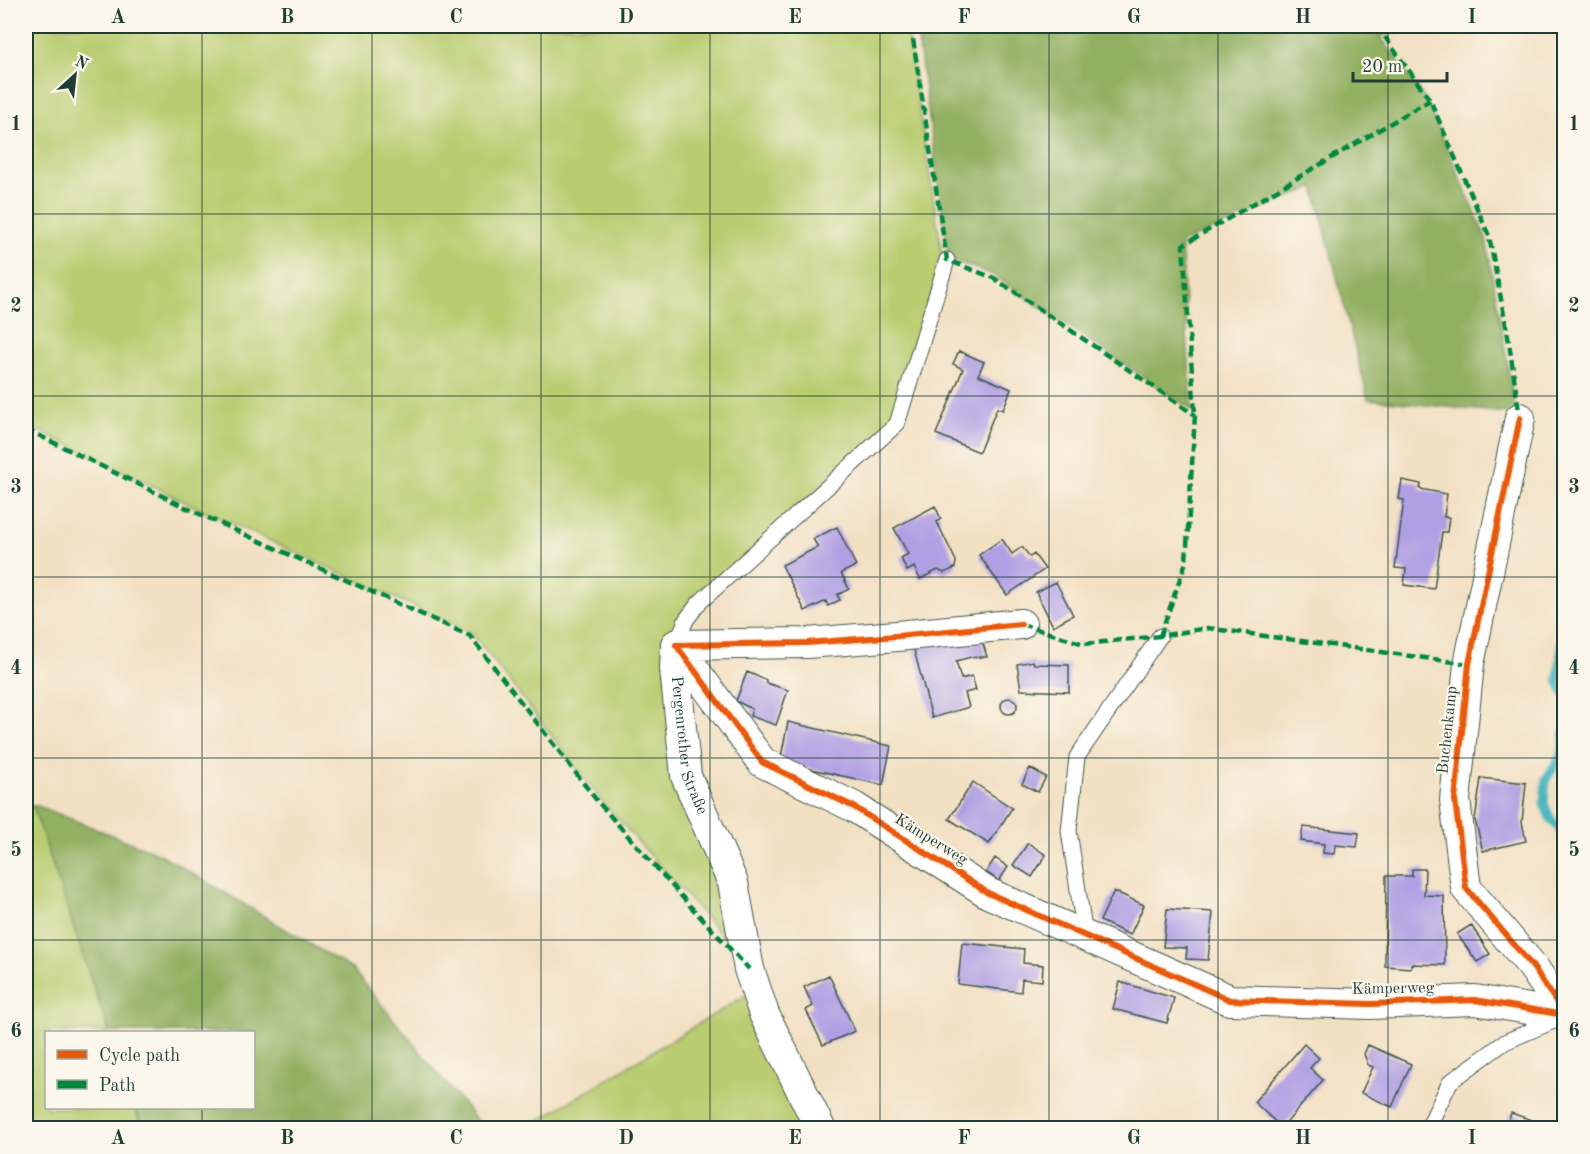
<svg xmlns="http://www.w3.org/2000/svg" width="1590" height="1154" font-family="'Old Standard TT',serif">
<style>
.green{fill:#b9cc70;stroke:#6c8452;stroke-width:1.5}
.forest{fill:#92b062;stroke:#58764b;stroke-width:1.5}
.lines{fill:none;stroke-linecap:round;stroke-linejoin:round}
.stream{stroke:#47b7bf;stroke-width:9}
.building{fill:#af9fe3}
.service-casing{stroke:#3f5549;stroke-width:17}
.minor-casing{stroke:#3f5549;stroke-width:32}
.service{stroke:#fff;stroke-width:15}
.minor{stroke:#fff;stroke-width:30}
.quiet{stroke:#00873e;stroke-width:4.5;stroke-dasharray:9 4.5;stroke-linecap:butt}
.cycleway-casing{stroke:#fbf7ec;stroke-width:10}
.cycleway{stroke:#e8590c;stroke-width:6}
.grid{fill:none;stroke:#1f3d34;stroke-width:1.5;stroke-opacity:0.55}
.labels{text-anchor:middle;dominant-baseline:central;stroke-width:4.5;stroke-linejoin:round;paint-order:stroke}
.street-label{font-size:16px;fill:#1f3d34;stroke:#fbf7ec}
.neatline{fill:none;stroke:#1f3d34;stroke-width:2}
.grid-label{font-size:20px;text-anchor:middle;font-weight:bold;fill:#1f3d34}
</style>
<rect width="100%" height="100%" fill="#fbf7ec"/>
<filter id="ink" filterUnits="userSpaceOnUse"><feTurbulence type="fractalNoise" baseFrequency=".0167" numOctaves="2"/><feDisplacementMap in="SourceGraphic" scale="12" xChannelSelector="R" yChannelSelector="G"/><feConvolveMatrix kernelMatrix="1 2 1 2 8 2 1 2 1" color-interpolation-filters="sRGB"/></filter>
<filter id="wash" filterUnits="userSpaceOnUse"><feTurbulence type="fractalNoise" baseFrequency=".008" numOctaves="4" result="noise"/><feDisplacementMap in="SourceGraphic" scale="24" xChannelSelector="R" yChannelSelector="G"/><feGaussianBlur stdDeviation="1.35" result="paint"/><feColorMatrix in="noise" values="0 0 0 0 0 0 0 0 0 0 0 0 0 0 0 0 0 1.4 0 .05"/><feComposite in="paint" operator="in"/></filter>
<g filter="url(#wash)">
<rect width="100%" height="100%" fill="#f2e0c3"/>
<path class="green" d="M26,26h880l37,234 -50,162 -172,155 -50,66 72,316 -141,-158 -130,-168 -274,-125 -172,-84z
M26,805l7,1 76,226h-63v76h88l8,20h-116z
M751,992l64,136h-289z"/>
<path class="forest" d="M916,26h514l-50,10 47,66 59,136 30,176 -148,-15 -54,-212 -133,56 11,167 -199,-135 -44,-16z
M33,806h5l122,48 192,115 131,159h-341l-7,-20h119v-76h-145z"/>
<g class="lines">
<path class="stream" d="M1564,625l-6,55 6,14
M1564,732l-2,22 -16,25 -2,24 6,15 14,17"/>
</g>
<g id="blocks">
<path class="building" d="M959,351l25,11 -6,13 33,14 -8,21 -6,-2 -18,44 -43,-18 27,-65 -10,-5z
M1402,480l19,4 -1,5 27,5 -3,23h5l-2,15h-5l-8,57 -30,-4 2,-16 -11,-1 9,-68 -5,-1z
M935,506l6,13 -4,3 19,39 -1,7 -11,5 -6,-3 -18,9 -6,-12 -7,4 -6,-13 7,-4 -14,-26z
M837,527l19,39 -15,7 8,16 -12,6 3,5 -12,6 -2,-5 -21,10 -23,-46 36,-18 -5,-8z
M1002,539l10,15 10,-7 8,10 4,-3 11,15 -38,26 -28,-40z
M1056,582l17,33 -20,11 -17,-34z
M982,640l5,17h-16l-15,4 5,18 11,-3 4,14 -11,3 4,14 -37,11 -19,-72z
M1033,661l1,3 35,1v27l-48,-2 -4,-26z
M747,672l19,8v3l22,7 -12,35 -26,-9 2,-7 -16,-8z
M1001 706a8 8 0 1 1 16 0a8 8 0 1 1-16 0Z
M788,722l103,24 -8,39 -103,-23z
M1030,768l16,9 -8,15 -16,-8z
M1481,778l45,5 -4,39 4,19 -43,10 -8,-31z
M973,782l39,26 -23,36 -40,-25z
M1303,827l56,6 -2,14 -22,-2 -1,9 -11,-1 1,-9 -23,-3z
M1028,843l18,12 -14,22 -19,-12z
M995,858l13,9 -9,14 -13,-9z
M1412,869h13l-1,26 20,1 1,69 -34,-1v4l-26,-2 1,-90h26z
M1114,891l30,14 -14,30 -30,-14z
M1167,909l46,3 -5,48 -22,-1 1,-11 -24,-1z
M1471,925l19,29 -13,8 -20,-28z
M962,943l62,6 -1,14 20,2 -1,16 -20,-2 -1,13 -63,-8z
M829,975l26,56 -32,14 -17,-35 7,-4 -9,-19z
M1120,982l54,16 -7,25 -54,-14z
M1304,1044l15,14 -9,10 13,12 -41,48 -28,-26z
M1368,1045l43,19 -19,43 -31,-14 12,-26 -5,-2 -4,-11z
M1511,1113l44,15h-49z"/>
</g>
</g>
<g filter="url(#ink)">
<use href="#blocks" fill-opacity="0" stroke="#3f5549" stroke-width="1.5"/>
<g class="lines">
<g class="service-casing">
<path id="service" d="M676,645l10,-25 13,-17 198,-179 50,-164
M1085,936l-16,-105 8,-74 83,-121
M1428,1128l22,-46 55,-40 53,-23"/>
</g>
<g class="minor-casing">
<g id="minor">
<path d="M1520,418l-51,246 -14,136 11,88 67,79 31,46"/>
<path d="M1021,624l-124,12 -90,7 -131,2 86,117 92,45 134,86 242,107 141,4 104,-4 89,15"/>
<path id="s1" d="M676,645l-1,24 11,107 47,107 16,86 15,45 56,114"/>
</g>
</g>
<use href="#service" class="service"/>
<use href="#minor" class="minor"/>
<path class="quiet" d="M911,26l36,234 47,18 201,137
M1377,26l53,74 59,136 19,100 12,82
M26,429l169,83 275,124 128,166 93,105 58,62
M1021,624l63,20 76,-8 47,-8 262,36
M1160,636l26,-74 9,-147 -12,-170 247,-145"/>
<g class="cycleway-casing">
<path id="cycleway" d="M1520,418l-51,246 -14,136 11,88 67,79 31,46
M1021,624l-124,12 -90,7 -131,2 86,117 92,45 134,86 242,107 141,4 104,-4 89,15"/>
</g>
<use href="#cycleway" class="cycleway"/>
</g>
</g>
<path class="grid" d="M202,26v1006M372,26v1102M541,26v1102M710,26v1102M880,26v1102M1049,26v1102M1218,26v1102M1388,26v1102M26,214h1538M26,396h1538M26,577h1538M26,758h1538M26,940h1538M202,1108v20"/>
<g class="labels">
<g class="street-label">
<text transform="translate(1448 730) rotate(-84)">Buchenkamp</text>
<text stroke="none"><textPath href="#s1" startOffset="102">Pergenrother Straße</textPath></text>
<text transform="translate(931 840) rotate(32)">Kämperweg</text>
<text transform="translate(1393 989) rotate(-1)">Kämperweg</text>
</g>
</g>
<rect width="1590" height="1154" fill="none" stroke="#fbf7ec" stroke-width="66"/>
<rect x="45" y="1031" width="210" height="78" fill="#fbf7ec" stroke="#a3ada2" stroke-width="1.5"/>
<rect x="57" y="1050" width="30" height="9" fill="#e8590c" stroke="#a3ada2" stroke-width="1.5"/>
<text x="99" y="1061" font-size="18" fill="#1f3d34">Cycle path</text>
<rect x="57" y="1080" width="30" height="9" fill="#00873e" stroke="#a3ada2" stroke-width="1.5"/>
<text x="99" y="1091" font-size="18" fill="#1f3d34">Path</text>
<g transform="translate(75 75) rotate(27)" stroke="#fbf7ec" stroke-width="4.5" paint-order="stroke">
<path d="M0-4.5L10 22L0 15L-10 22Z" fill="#1f3d34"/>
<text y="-9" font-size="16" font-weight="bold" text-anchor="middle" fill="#1f3d34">N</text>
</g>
<path d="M1353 72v9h94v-9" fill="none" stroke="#1f3d34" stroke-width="3"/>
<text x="1362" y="72" font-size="18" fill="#1f3d34" stroke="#fbf7ec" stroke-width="4.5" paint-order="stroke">20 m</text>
<rect x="33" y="33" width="1524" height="1088" class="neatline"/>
<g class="grid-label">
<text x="118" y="23">A</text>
<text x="287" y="23">B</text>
<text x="456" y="23">C</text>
<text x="626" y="23">D</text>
<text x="795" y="23">E</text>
<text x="964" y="23">F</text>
<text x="1134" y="23">G</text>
<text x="1303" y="23">H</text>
<text x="1472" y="23">I</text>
<text x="16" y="130">1</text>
<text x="1574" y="130">1</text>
<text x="16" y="312">2</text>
<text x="1574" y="312">2</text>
<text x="16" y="493">3</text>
<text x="1574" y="493">3</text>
<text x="16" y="674">4</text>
<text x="1574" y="674">4</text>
<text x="16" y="856">5</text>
<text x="1574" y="856">5</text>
<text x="16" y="1037">6</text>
<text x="1574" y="1037">6</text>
<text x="118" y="1144">A</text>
<text x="287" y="1144">B</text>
<text x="456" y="1144">C</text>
<text x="626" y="1144">D</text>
<text x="795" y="1144">E</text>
<text x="964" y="1144">F</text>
<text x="1134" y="1144">G</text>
<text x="1303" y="1144">H</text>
<text x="1472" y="1144">I</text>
</g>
</svg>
